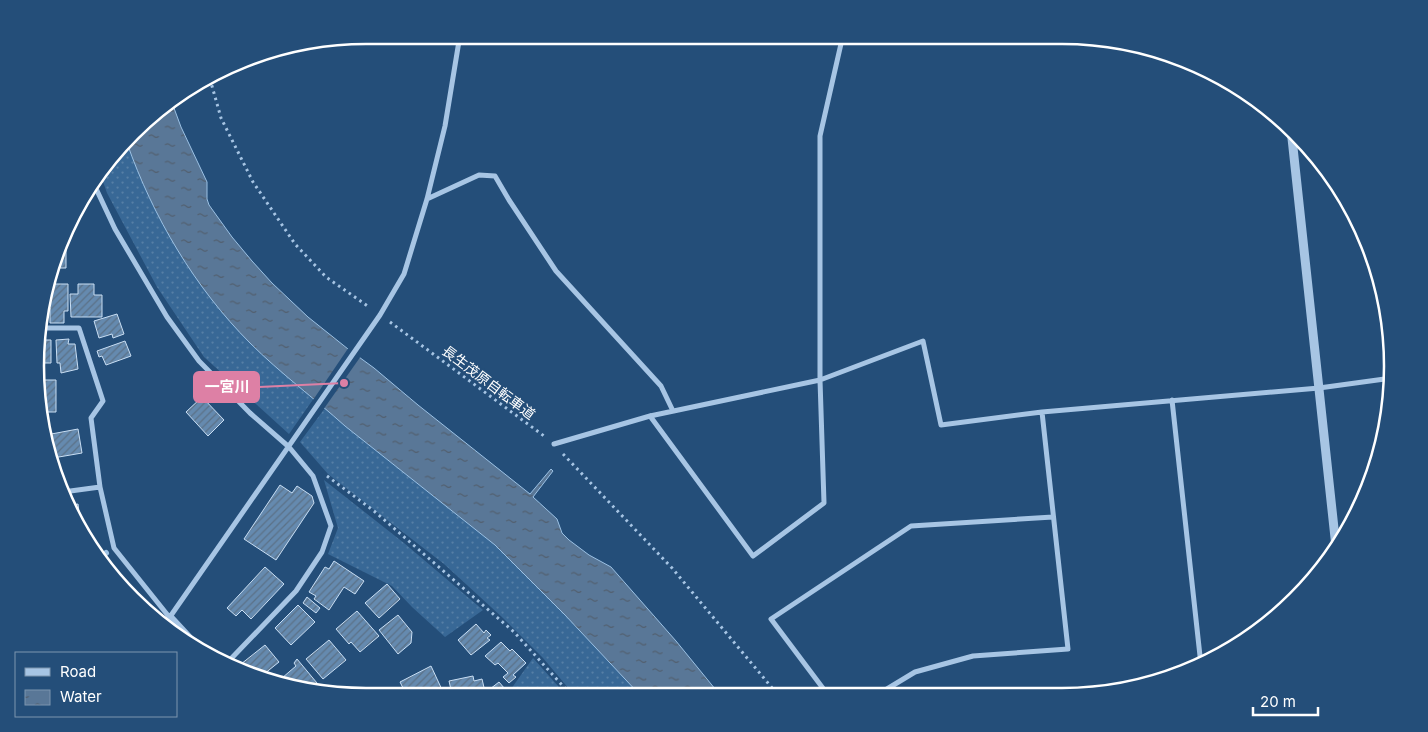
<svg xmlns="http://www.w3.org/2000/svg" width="1428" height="732" font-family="Inter,'Noto Sans JP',sans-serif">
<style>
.grass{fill:url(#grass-dots)}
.water{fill:url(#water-ripples);stroke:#9bc1e4}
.pier{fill:#244e79}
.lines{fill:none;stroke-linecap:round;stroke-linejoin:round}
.stream{stroke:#9bc1e4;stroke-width:6}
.building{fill:url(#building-hatch);stroke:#c9def3}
.path{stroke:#a7c5e4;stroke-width:3;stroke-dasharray:2.5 4;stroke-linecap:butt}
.minor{stroke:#a7c5e4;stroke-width:5}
.tertiary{stroke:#a7c5e4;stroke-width:9}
.labels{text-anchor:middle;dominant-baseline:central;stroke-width:4;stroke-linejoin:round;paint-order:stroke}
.street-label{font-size:14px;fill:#fff;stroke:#244e79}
.rim{fill:none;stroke:#fff;stroke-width:2.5}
.leader{fill:none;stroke:#dd80a5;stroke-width:2}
.callout-dot{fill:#dd80a5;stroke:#244e79;stroke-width:2}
.callout{fill:#dd80a5;stroke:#dd80a5;stroke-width:2}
.callout-label{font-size:15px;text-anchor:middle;font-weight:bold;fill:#fff}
</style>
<defs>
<pattern id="grass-dots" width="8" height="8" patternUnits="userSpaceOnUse" patternTransform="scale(1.25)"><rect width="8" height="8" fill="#386896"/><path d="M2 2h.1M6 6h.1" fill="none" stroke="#567fa6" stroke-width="1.8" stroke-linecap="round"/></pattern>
<pattern id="water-ripples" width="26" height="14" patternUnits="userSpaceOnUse" patternTransform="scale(1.25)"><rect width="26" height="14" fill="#597797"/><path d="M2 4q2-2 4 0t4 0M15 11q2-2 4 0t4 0" fill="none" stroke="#525f6e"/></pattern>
<pattern id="building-hatch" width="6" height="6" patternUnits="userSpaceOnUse" patternTransform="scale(1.25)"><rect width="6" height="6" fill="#658aaf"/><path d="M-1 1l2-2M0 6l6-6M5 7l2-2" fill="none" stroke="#5b7187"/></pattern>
</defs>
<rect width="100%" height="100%" fill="#244e79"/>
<path class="grass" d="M127,143l20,49 44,79 83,94 40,33 -25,36 -85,-77 -47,-70 -50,-94 -7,-20z
M325,408l20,18 150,119 70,70 75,80 -65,1 -32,-38 -40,-40 -59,-54 -116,-90 -28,-32z
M324,480l80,63 79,67 -38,27 -33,-30 -20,-21 -64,-32 10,-26z
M533,658l34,38h-61z"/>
<path class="water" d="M171,100l10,27 26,55v17l2,6 23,32 20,24 20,22 36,34 40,32 26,19 44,37 112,89 21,-25 2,2 -20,26 24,22 5,14 7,7 20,15 22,12 65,74 44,54h-80l-75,-80 -70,-70 -150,-119c-31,-28 -65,-53 -95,-83 -55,-55 -97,-126 -123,-200l37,-39z"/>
<path class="pier" d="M349,347l12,9 -38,54 -10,-10z"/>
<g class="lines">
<path class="stream" d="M101,557l5,-4"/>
</g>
<path class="building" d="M59,243h7v25h-14z
M47,284h21v27h-4v12h-14v-15h-9v-7z
M78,284h16v11h8v22h-31l-1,-23h8z
M117,314l7,20 -11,4 -1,-4 -13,4 -5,-17z
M69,339l-1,5h7l3,25 -17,4 -1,-10h-3l-1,-23z
M40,340h11v23h-12z
M125,341l6,15 -25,9 -4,-9 -3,1 -2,-6z
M39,380h17v32h-17l-1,-3z
M202,397l22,23 -16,16 -22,-24z
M78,429l4,24 -29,5 -7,-23z
M280,485l12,8 5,-7 15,10 2,7 -38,57 -32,-21z
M78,504l3,24 -12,-16 -2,-6z
M334,561l30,20 -9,13 -11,-7 -15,23 -15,-11 2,-3 -7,-4 16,-25 4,2z
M265,567l19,17 -33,35 -9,-9 -6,6 -9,-8z
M387,584l13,15 -21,19 -14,-15z
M307,597l13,11 -4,5 -13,-10z
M298,605l17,17 -24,23 -16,-17z
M357,611l22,25 -19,16 -9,-10 -2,2 -13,-15z
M398,615l14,17 -1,11 -13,11 -19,-24z
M476,624l8,9 2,-3 5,5 -4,3 3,2 -19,15 -13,-15z
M329,640l17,20 -23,19 -17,-20z
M501,642l9,9 2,-2 14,14 -13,12 3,2 -7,6 -6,-6 5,-4 -10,-10 -3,2 -10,-9z
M265,645l14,17 -20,16 -21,-8 -2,-2z
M297,659l20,24 -8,7 -28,-4 -6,-2 21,-18 -2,-3z
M431,666l13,28 -4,2h-33l-7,-14z
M473,676l1,5 8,-2 4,17h-28l-1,-4 -5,2 -3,-13z
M499,682l6,7 -4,4v3h-10l1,-4 -2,-3z"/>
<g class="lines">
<path class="path" d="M210,79l11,39 32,64 42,62 31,33 43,30
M390,322l154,114
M563,454l109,114 106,127
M327,476l47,35 140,121 58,64"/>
<path class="minor" d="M92,180l23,49 52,88 32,44 51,52 39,34 24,29 18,50 -9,26 -26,39 -71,74
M427,199l52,-24 16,1 14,24 47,71 105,115 12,25
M41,328h38l24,73 -12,17 9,69 14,61 56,70
M1172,400l29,265
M650,416l103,140 71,-53 -4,-123v-244l23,-101
M554,444l96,-28 170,-36 103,-39 18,84 101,-13 277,-24 73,-10
M63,492l37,-5
M165,624l215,-309 24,-41 23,-75 18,-73 15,-91
M828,695l-57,-76 140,-93 142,-9
M877,695l38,-23 58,-16 95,-7 -26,-237"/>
<path class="tertiary" d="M1291,129l45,418
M170,618l25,27"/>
</g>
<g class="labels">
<g class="street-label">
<text transform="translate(489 382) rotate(37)">長生茂原自転車道</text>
</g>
</g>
<path d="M0 0H1428V732H0ZM366 44H1062A322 322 0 0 1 1384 366V366A322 322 0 0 1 1062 688H366A322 322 0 0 1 44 366V366A322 322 0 0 1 366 44Z" fill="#244e79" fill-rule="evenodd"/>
<path class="rim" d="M366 44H1062A322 322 0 0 1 1384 366V366A322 322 0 0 1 1062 688H366A322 322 0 0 1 44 366V366A322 322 0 0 1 366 44Z"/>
<path class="leader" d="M344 383L259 387"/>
<circle class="callout-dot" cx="344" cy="383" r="5"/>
<rect class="callout" x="194" y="372" width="65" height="30" rx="5"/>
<g class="callout-label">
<text x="227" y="392">一宮川</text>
</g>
<rect x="15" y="652" width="162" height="65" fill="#244e79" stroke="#7c95af"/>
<rect x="25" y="668" width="25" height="8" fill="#a7c5e4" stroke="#7c95af"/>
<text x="60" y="677" font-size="15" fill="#ffffff">Road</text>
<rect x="25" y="690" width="25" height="15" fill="url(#water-ripples)" stroke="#7c95af"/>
<text x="60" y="702" font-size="15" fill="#ffffff">Water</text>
<path d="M1253 707v8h65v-8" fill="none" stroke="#ffffff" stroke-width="2.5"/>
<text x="1260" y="707" font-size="15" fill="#ffffff" stroke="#244e79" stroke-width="4" paint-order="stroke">20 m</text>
</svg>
